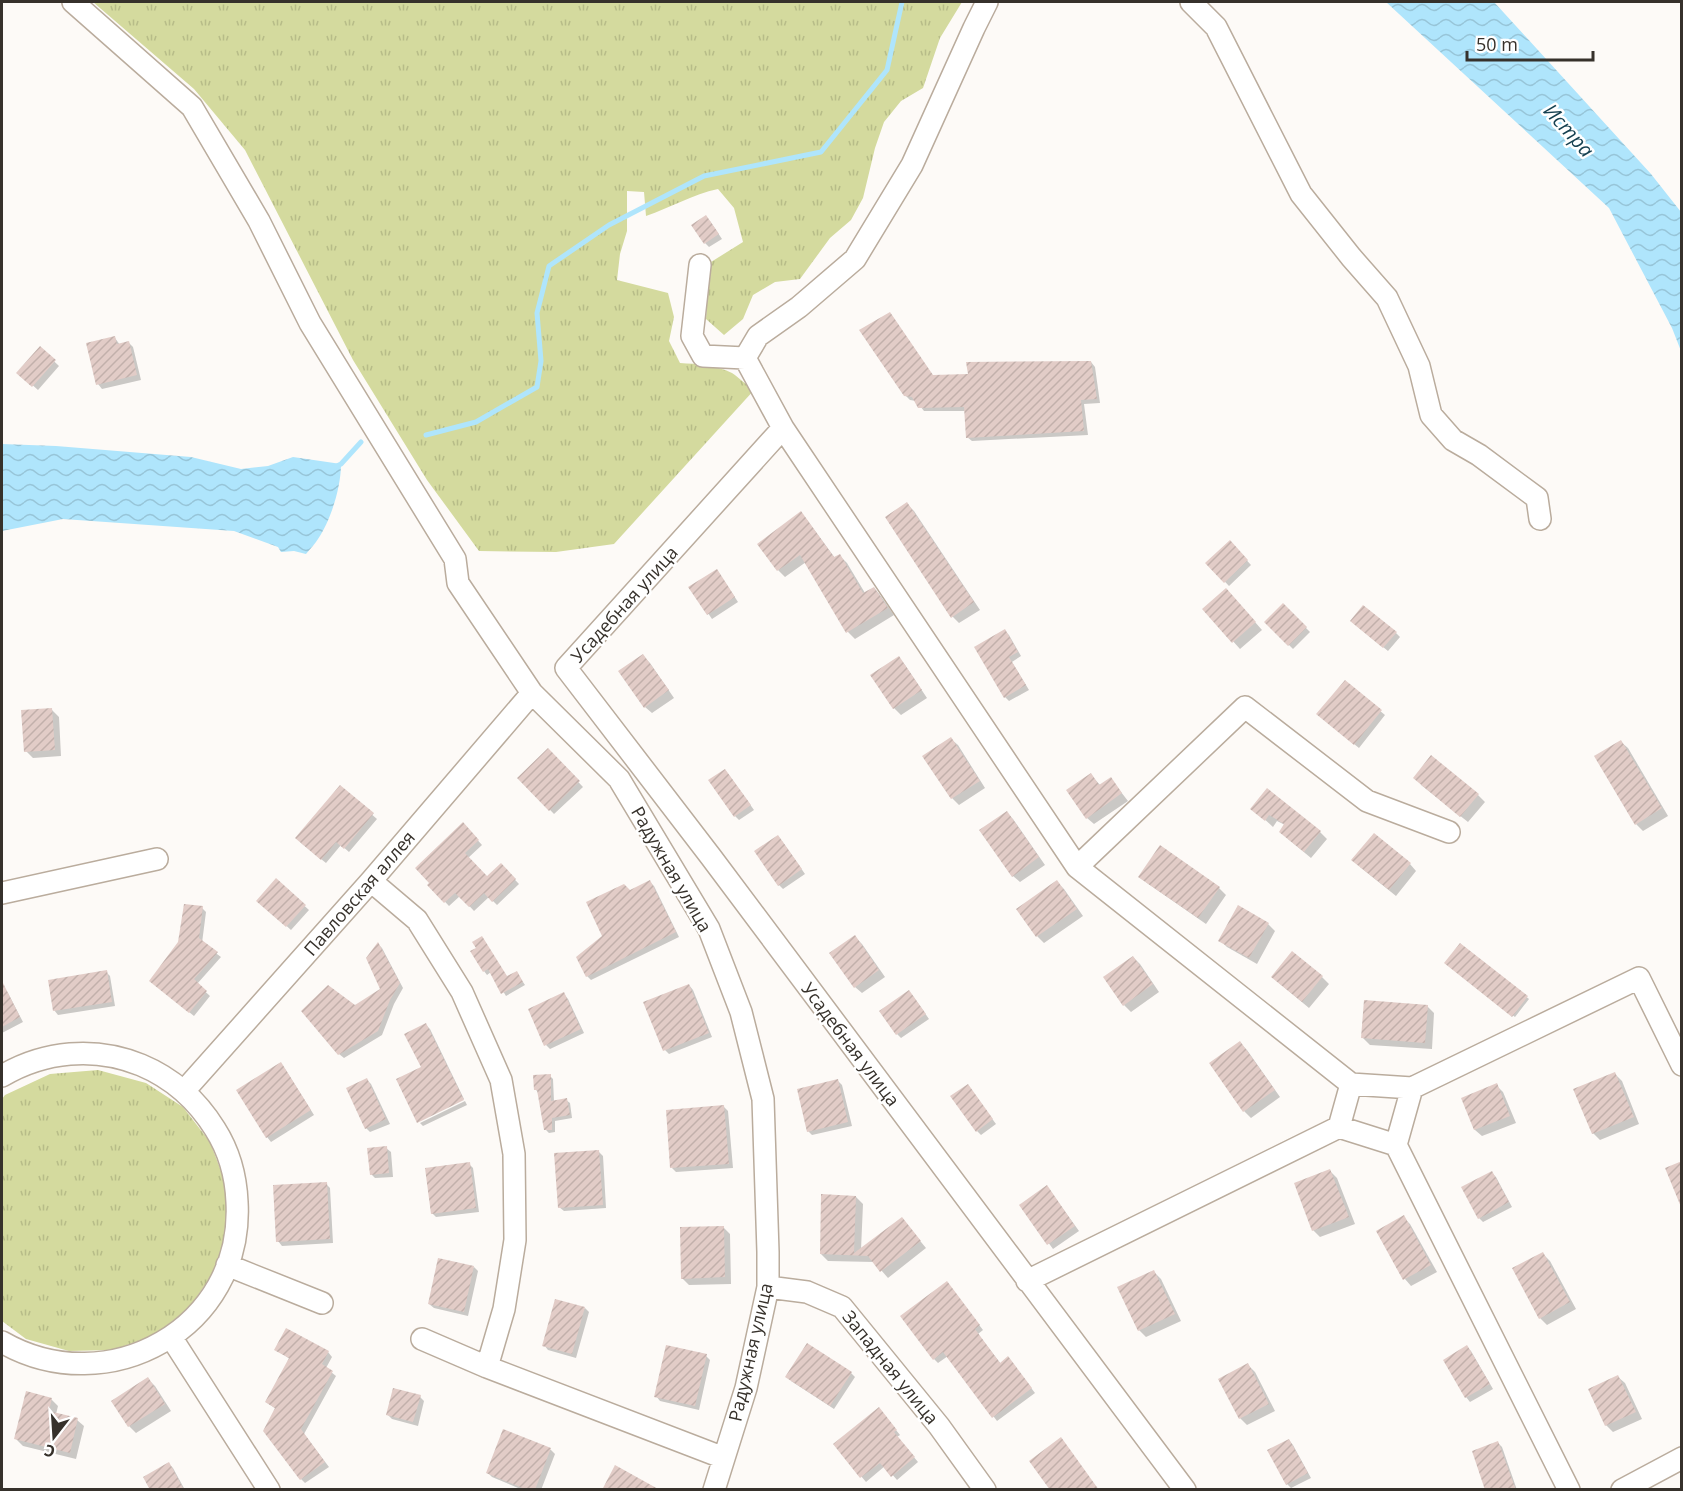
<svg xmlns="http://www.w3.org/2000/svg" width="1683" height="1491" font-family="'Open Sans',sans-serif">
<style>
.grass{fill:url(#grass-tufts)}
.water{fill:url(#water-waves)}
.shadow{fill:#0003}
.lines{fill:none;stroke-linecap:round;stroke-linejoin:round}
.stream{stroke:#afe5fc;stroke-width:5}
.building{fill:url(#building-hatch)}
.minor-casing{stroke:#baac9d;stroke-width:24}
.minor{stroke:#fff;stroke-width:21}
.labels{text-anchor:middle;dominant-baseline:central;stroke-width:5;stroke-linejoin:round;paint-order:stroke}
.street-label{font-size:18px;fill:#36312b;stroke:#fff}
.water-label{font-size:20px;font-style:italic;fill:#164151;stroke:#fff}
</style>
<defs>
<pattern id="grass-tufts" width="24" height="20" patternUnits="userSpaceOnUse" patternTransform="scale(1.5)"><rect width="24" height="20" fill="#d4da9e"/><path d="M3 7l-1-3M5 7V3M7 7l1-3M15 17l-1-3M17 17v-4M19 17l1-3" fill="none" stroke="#b7bc88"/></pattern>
<pattern id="water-waves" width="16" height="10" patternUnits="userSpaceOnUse" patternTransform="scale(1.5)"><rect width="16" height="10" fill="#afe5fc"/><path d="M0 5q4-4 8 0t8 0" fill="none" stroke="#97c5d8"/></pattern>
<pattern id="building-hatch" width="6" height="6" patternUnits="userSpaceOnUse" patternTransform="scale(1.5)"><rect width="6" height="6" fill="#e2ccc7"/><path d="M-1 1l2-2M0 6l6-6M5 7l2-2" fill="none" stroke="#c2b0ab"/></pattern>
</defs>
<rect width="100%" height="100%" fill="#fdfaf7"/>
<path class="grass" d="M93,2h869l-22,36 -17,50 -22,13 -17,21 -9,26 -12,50 -12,22 -21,18 -30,41 -25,3 -22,13 -10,24 -19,16 -18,-16 3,-51 2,-6 32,-20 -9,-34 -16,-19c-25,5 -48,19 -72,27l-2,-24 -17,-1v40l-7,23 -3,26 51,13 6,24 -5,24 11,22c17,1 36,2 52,10 8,5 14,13 23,16l-141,155 -58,8 -77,-1 -52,-71 -74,-120 -108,-210 -51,-61z
M98,1070l48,13 37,24 27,35 16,42 1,44 -12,42 -25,37 -35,28 -42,15 -44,1 -43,-12 -24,-18v-222l3,-4 45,-21z"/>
<path class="water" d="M1386,2h108l157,172 30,38v139l-9,-23 -63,-120z
M2,444l54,2 135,11 50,12 27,-3 25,-9 48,7c0,23 -10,56 -23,75 -3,5 -8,10 -12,15l-12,-3 -13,1 -3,-5 -44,-16 -171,-12 -61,12z"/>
<path class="shadow" d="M710,221l12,18 -13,8 -4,-4z
M115,338l5,7 9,-2 4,4 8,33 -39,9 -4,-5z
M40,348l19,18 -21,24 -19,-17z
M1091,362l4,5 5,36 -16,1 4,31 -116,6 -5,-4 -2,-26h-41l-8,-10 -6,-1 -5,-5 29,-19h36z
M907,504l7,7 66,99 -21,13 -6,-6z
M807,520l28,38 5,-2 7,7 18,30 9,-5 6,7 14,20 -39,24 -7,-7 -42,-70 -21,15 -7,-7 -19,-26z
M1230,542l21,23 -22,21 -22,-23z
M717,570l21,32 -26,17 -22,-32z
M1233,597l29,33 -22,19 -36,-40z
M1283,605l27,27 -17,17 -27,-27z
M1356,625l40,8 4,4 -12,14z
M1004,630l5,5 12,21 -9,6 17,28 -20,11 -4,-4z
M643,656l7,7 24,35 -22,15 -7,-6z
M899,658l6,7 22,33 -26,17 -7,-7 -22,-33z
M1345,682l40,33 -26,33 -36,-29z
M52,710l7,7 2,39 -28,2 -7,-7z
M951,739l7,6 27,43 -26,17 -7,-7z
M1621,742l7,6 40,68 -25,15 -7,-7z
M548,750l35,37 -29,27 -35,-36z
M729,775l25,35 -15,10 -4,-4z
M1091,775l10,11 10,-7 17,22 -34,23 -7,-6z
M1421,785l57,10 7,7 -17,20z
M340,787l37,32 -28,33 -8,-7 -15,18 -25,-20z
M1252,808l68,24 7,7 -16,19 -23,-19 -3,-14 -8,-4 -4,6z
M1006,812l7,7 32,46 -25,17 -7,-6z
M463,824l19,21 -14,13 19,20 14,-13 18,19 -22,21 -8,-8 -15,14 -14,-15 -11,10 -20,-21z
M782,841l23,33 -22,15 -4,-4z
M1410,864l6,7 -20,25 -36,-29z
M1140,876l79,12 7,7 -20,29 -59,-41z
M276,880l33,30 -18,20 -33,-30z
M650,882l4,4 25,51 -88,43 -4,-4 17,-40z
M1057,882l7,7 19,27 -39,27 -7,-7 -19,-27z
M202,908l4,4 -4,31 19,14 -24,27 13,12 -16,20 -39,-31z
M1268,924l7,7 -18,33 -30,-17 -7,-7z
M855,937l7,7 23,33 -23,16 -7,-6z
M378,944l4,4 21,40 -9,16 -12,31 -38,23 -5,-4 16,-47 26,-17z
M1460,945l69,54 -14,18 -69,-54z
M472,952l35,26 12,-2 6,9 -19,11 -15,-24 -4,3 -3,-4z
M1133,957l7,7 19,28 -28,20 -7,-7z
M106,972l4,4 5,30 -57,9 -4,-5z
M1322,977l7,7 -20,24 -30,-25z
M689,985l4,5 19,47 -43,17 -4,-4z
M4,988l4,5 15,29 -21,11v-43z
M564,994l4,5 16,34 -34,16 -4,-4z
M913,996l16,23 -28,19 -4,-4z
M1427,1006l7,7 -2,36 -62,-4 -7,-7z
M426,1025l4,4 34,70 -46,22z
M1240,1043l7,7 33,47 -29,21 -7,-7 -33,-48z
M285,1069l29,46 -43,27 -4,-5z
M1615,1074l7,7 17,43 -39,16 -7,-7z
M550,1076l3,3 1,23 12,-2 4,3 2,15 -17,3v11l-6,1 -3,-3 -7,-37 -4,-4z
M367,1080l4,4 19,40 -20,8 -4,-4z
M838,1081l4,4 10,41 -40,9 -4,-4z
M1496,1085l7,7 13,31 -34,13 -7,-6 -12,-31z
M968,1086l28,38 -15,11 -4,-4z
M465,1101l2,4 -44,21 -3,-3z
M724,1107l4,4 5,57 -57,4 -4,-4z
M386,1148l5,4 2,25 -18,1 -4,-4z
M598,1151l5,5 3,52 -42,3 -5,-4z
M469,1164l4,4 6,44 -43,5 -4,-4z
M1330,1171l7,7 18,46 -35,13 -7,-7 -17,-46z
M1492,1173l4,4 16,30 -29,15 -4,-4z
M326,1184l4,4 3,55 -51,3 -4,-5z
M1051,1192l28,39 -26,18 -32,-44z
M856,1197l7,7 -2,46 41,-31 24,29 -38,30 -14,-16 -46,-1 -7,-7z
M1403,1217l7,7 27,48 -26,14 -6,-7 -27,-48z
M723,1227l7,7 1,50 -42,1 -7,-7z
M1543,1254l7,7 26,48 -29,16 -7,-7z
M474,1267l4,4 -10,45 -34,-8 -5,-4z
M1154,1272l7,7 20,42 -35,16 -7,-7z
M951,1288l32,42 -5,4 23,30 11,-1 23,30 -38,28 -49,-65 -10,7 -4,-4z
M585,1308l4,4 -13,46 -28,-8 -4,-5z
M1467,1347l4,4 22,38 -23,13 -4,-5z
M276,1350l52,2 4,5 -6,11 10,8 -32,58 25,33 -24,16 -4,-4 -25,-70 -10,-7 24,-43z
M706,1356l4,4 -11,50 -39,-9 -4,-5z
M1248,1365l7,7 20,39 -28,14 -7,-7 -20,-38z
M851,1373l4,4 -21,32 -43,-28z
M1618,1377l7,6 17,36 -29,13 -7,-7z
M148,1379l7,7 16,25 -35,22 -7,-7z
M420,1397l4,4 -6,25 -26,-7 -5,-5z
M51,1399l7,7 -2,8 21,6 7,6 -8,33 -53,-13 -7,-7z
M883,1414l17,21 -3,2 21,25 -21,18 -12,-14 -19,16 -31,-37z
M504,1431l47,19 4,4 -14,36h-18l-31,-13 -4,-4z
M1289,1440l4,5 18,33 -20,10 -4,-4z
M1498,1443l4,4 15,43h-30z
M169,1464l4,4 12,22h-33z"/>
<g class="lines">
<path class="stream" d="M426,435l50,-13 61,-35 4,-26 -4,-48 12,-47 60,-41 95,-49 117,-24 66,-82 15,-68
M335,467l6,-3 20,-22"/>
</g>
<path class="building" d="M706,215l13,19 -15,10 -13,-19z
M890,312l43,63 35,-1 -2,-12 125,-1 6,38 -16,1 3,31 -118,7 -2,-31 -46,1 -6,-11 -8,-1 -45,-66z
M115,336l2,8 12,-3 8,34 -41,10 -10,-42z
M40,346l16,14 -24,27 -16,-14z
M907,502l67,100 -23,16 -66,-101z
M801,511l33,46 6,-3 23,39 11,-6 14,21 -42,25 -46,-78 -23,16 -20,-27z
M1230,540l18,20 -24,23 -19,-20z
M717,569l18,28 -28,18 -19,-28z
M1226,588l30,34 -24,21 -30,-34z
M1283,603l24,24 -19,19 -24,-24z
M1363,605l34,27 -14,16 -33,-27z
M1005,629l13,23 -9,5 17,28 -22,13 -30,-51z
M643,654l26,36 -25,18 -26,-37z
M899,656l23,34 -29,19 -23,-34z
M1345,680l37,30 -28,35 -38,-31z
M52,708l3,42 -31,2 -3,-42z
M951,737l29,44 -29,18 -29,-43z
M1621,740l41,68 -27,17 -41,-69z
M548,748l32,33 -31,30 -32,-33z
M1431,755l48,39 -19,23 -47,-39z
M725,769l26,36 -17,12 -26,-37z
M1091,773l8,12 12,-8 11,16 -36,26 -20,-29z
M340,785l34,28 -30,36 -8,-7 -15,18 -26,-22z
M1267,788l54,43 -17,21 -25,-20 5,-8 -15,-9 -4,6 -15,-12z
M1007,811l32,46 -27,20 -33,-47z
M463,822l16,18 -14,13 22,23 14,-13 15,16 -24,23 -8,-9 -15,14 -14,-14 -11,10 -17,-18 2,-2 -14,-15z
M1374,833l37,30 -22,27 -38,-30z
M778,835l24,34 -24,17 -24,-35z
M1160,845l60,42 -22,31 -60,-41z
M276,878l30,27 -20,22 -30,-26z
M650,880l26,52 -90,45 -10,-20 26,-21 -16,-34 38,-18 6,6z
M1057,880l20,29 -41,28 -20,-28z
M184,904l19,2 -4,32 19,14 -24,27 13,12 -18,22 -40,-32 29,-39z
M1238,905l31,18 -20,35 -31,-17z
M855,935l24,35 -25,18 -25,-35z
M482,936l25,40 10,-5 6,11 -22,12 -13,-25 -5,3 -13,-21 6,-3 -4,-6z
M378,942l22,41 -10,17 -12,31 -40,24 -37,-44 27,-26 27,20 25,-16 -14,-31z
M1460,943l68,53 -16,21 -68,-54z
M1292,951l31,25 -21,26 -31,-25z
M1133,956l20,28 -30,22 -20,-29z
M107,970l5,32 -59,9 -5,-31z
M2,981l18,36 -18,10z
M689,984l20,49 -46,18 -20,-49z
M909,990l17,24 -30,21 -17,-24z
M564,992l17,37 -37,17 -16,-37z
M1364,1000l64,5 -3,38 -64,-5z
M426,1023l38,77 -47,23 -21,-44 25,-12 -17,-33z
M1240,1041l35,49 -32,22 -34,-49z
M281,1062l30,48 -45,28 -30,-48z
M1615,1072l19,45 -42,17 -19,-45z
M551,1074v27l16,-3 3,17 -18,3v12h-8l-7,-40h-3l-1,-15z
M367,1078l19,41 -21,10 -19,-41z
M838,1079l10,43 -41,10 -10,-43z
M1497,1083l13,33 -36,14 -13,-32z
M968,1084l25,35 -17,13 -26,-36z
M724,1105l5,59 -59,4 -4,-58z
M387,1146l2,27 -19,2 -3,-27z
M599,1150l4,55 -45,3 -4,-55z
M1682,1161v46h-1l-16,-39z
M470,1162l6,46 -45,6 -6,-46z
M1330,1169l19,48 -37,14 -18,-48z
M1492,1171l17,31 -31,17 -17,-32z
M327,1182l3,57 -54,3 -3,-57z
M1047,1185l28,41 -28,19 -28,-40z
M821,1194l35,2 -2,57 48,-36 19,24 -41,31 -12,-16 -48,-2z
M1404,1215l27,50 -28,15 -27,-49z
M724,1226l1,51 -44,2 -1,-52z
M1543,1252l27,50 -31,17 -27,-51z
M438,1258l36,8 -10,46 -36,-8z
M1154,1270l21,44 -37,17 -21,-44z
M947,1281l33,44 -5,4 25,34 8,-7 24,32 -40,30 -49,-66 -10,8 -33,-44z
M555,1299l30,8 -13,47 -30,-8z
M286,1328l43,23 -7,13 11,7 -32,58 24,33 -25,18 -37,-49 12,-23 -10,-6 24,-44 -15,-8z
M807,1343l45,29 -22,34 -45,-29z
M666,1345l41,9 -12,52 -41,-9z
M1467,1345l23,39 -25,14 -22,-38z
M1248,1363l21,41 -30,15 -21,-40z
M1618,1375l18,37 -31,14 -17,-37z
M148,1377l17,27 -37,23 -17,-26z
M393,1388l28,7 -8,27 -27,-7z
M26,1391l26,7 -3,13 29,7 -8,35 -56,-14z
M879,1407l18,23 -3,2 21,25 -24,20 -11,-14 -20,15 -27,-34z
M503,1429l48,19 -16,42h-8l-41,-17z
M1061,1437l38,53h-49l-21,-29z
M1289,1439l19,34 -22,12 -19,-35z
M1498,1441l18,49h-31l-13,-39z
M169,1462l15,28h-34l-7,-13z
M615,1465l45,25h-58z"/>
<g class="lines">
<g class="minor-casing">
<path id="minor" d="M73,2l119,105 67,114 51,102 145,236 3,24 74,110 87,86 90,150 32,83 22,87 5,153v35l-22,101 -32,102
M1191,2l25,25 85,167 50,63 36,41 32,68 12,49 22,25 26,15 58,43 3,21
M700,265l-8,71 11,20 42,2
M783,428l-38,-70 13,-22 41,-29 56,-48 57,-94 62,-137 13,-26
M1077,867l168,-160 122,94 82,31
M371,881l46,39 45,72 39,88 13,74 1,86 -11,69 -17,58
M2,893l155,-34
M2,1076c42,-25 93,-30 139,-11 31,13 56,35 74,64 14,22 21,48 22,73 7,126 -129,201 -235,140
M1412,1088l227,-110 43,87
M184,1091l187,-210 161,-188
M1396,1145l-57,-18 12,-43 61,4 -16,57 173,345
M227,1265l95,38
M1027,1281l312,-154
M768,1287l39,5 35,15 97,119 46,64
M171,1337l98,153
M422,1339l65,28 237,91
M1185,1490l-474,-633 -145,-189 217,-240 294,439 274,217
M1622,1490l60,-32"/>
</g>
<use href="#minor" class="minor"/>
</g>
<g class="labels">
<g class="street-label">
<text transform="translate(624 604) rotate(-48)">Усадебная улица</text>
<text transform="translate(672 869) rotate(60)">Радужная улица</text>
<text transform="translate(359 893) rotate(-49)">Павловская аллея</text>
<text transform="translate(851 1044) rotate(53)">Усадебная улица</text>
<text transform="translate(750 1352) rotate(-77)">Радужная улица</text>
<text transform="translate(891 1367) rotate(51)">Западная улица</text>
</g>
<g class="water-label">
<text transform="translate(1569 130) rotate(48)">Истра</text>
</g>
</g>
<rect width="1683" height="1491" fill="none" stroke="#36312b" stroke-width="6"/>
<g transform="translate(54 1437) rotate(197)" stroke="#ffffff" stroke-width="4.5" paint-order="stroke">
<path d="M0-4.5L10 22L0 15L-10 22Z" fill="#36312b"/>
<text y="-9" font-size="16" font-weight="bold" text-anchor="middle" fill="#36312b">С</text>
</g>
<path d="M1467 51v9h126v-9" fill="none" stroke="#36312b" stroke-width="3"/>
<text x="1476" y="51" font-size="18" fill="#36312b" stroke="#ffffff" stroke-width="4.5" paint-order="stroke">50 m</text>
</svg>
